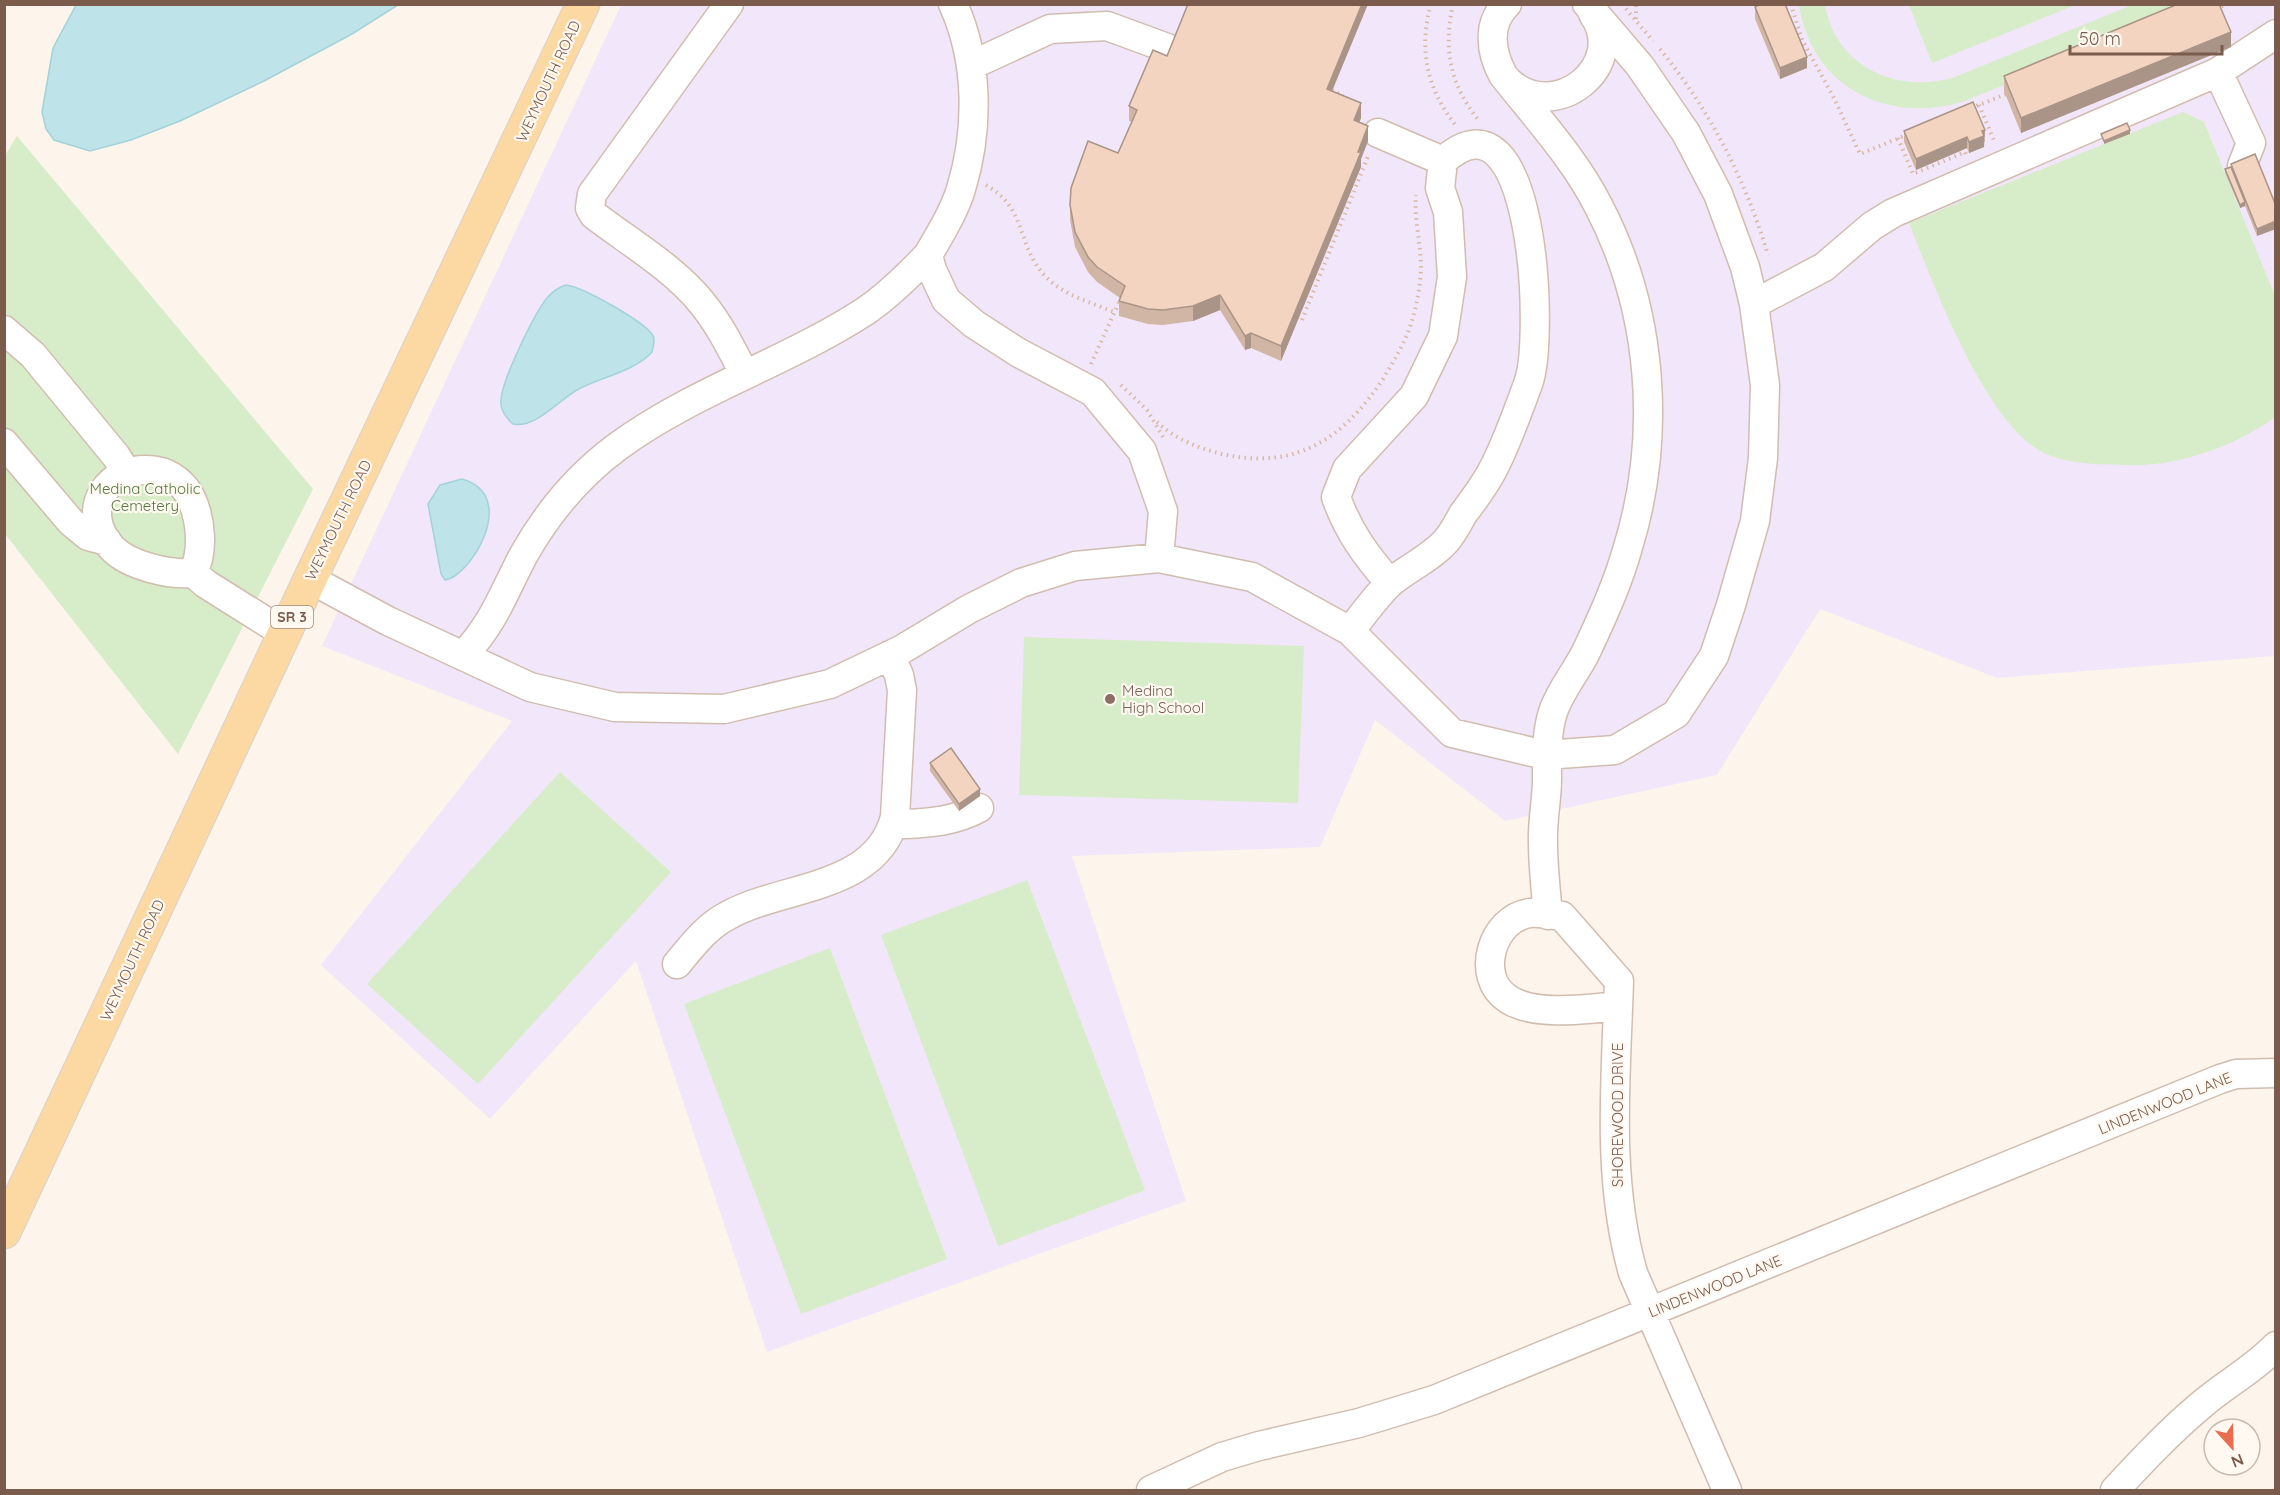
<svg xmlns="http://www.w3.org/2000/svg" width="2280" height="1495" font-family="Quicksand,sans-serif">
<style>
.education{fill:#f2e7fa}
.green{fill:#d7ecc8}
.water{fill:#bee3e8;stroke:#a3d3da;stroke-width:1.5}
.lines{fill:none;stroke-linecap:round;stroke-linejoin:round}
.minor-casing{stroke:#d1bdaf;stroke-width:31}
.major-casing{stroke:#dad1cd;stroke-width:35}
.path{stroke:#d9b7a3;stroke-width:4;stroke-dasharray:1.5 4.5;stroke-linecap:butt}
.minor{stroke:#fff;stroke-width:28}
.major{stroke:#fcd9a3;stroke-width:33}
.wall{fill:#d1b6a6}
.shaded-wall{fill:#aa9487}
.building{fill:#f3d4c1;stroke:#aa9487;stroke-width:1.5}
.education-dot{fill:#8d6e63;stroke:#fff9f2;stroke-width:2}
.labels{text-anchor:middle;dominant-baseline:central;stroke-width:4.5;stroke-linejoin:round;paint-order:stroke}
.shield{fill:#fff9f2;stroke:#a28a7e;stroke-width:1.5}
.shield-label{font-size:14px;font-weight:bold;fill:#7a5b4c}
.street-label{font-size:15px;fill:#7a5b4c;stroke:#fff9f2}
.park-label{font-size:15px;fill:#527a41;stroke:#fff9f2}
.education-label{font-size:15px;fill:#785e54;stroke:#fff9f2;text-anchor:start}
</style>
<rect width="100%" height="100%" fill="#fdf5eb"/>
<path class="education" d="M621,5h1654v651l-278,22 -177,-69 -103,166 -212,46 -130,-101 -55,127 -248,9 114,345 -419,151 -131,-391 -146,158 -169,-154 191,-244 -190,-75z"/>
<path class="green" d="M1799,5h26c10,62 74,90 130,72l177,-72h68l-235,96c-77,24 -153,-13 -166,-96z
M1909,5h166l-143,58z
M2183,112l21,10 71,174v121c-40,30 -99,50 -149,48 -28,-1 -58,0 -84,-13 -58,-31 -109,-169 -133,-229z
M17,136l296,353 -135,265 -173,-220 -1,-377z
M1024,637l280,9 -6,157 -279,-8z
M560,772l111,100 -193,212 -111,-100z
M1027,880l118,310 -147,56 -117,-311z
M830,948l117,311 -146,55 -117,-310z"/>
<path class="water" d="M76,5v-1l322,1 -46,29 -88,47 -84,40 -49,19 -41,11 -36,-11 -8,-11 -4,-17 11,-64z
M566,285c17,2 75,35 86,49 4,5 1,12 0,18 -18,20 -52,25 -75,38 -18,10 -42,39 -64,34 -7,-6 -13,-15 -12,-24 1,-20 33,-86 46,-102 5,-6 12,-11 19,-13z
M462,479c59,17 7,99 -17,101l-4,-6 -13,-70 12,-19z"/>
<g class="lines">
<g class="minor-casing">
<path id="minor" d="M729,4l-137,190 -2,14 4,7c35,27 80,53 108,88 18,22 30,47 43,72
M1507,4c-21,20 -16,49 -4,71 33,42 72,84 96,132 54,104 63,229 29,340 -10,36 -26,71 -42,105 -10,20 -26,39 -33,60 -7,22 -6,45 -6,67 0,21 -5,42 -4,64 0,24 3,48 5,72
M972,65l78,-36 57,-3 60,22
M2218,72l33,71 -9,23
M1509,82c47,43 120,-18 84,-68
M1378,133l65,28
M928,255c12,-21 26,-43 33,-66 18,-59 18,-128 -8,-185
M1754,304l70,-37 48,-41 21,-13 325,-141 58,-38
M4,330l29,25 83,101 11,17
M4,443l67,79 17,14 19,5
M193,573c11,-21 8,-54 -2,-75 -6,-13 -20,-25 -34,-27 -49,-9 -80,40 -45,77 17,18 58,27 81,25l13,11 78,49
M310,579l78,42 142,66 85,20 109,2 106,-25 71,-34 68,-41 52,-26 54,-17 84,-8 93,19 98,54 102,102 93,22 70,-5 61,-36 38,-58 17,-51 24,-84 8,-63 2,-73 -11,-81 -9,-37 -27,-73 -32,-61 -46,-67 -53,-62
M1350,631c13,-16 26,-35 41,-49 17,-14 40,-24 55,-41 7,-8 12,-18 17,-27 10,-13 20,-27 28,-41 15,-27 26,-60 37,-89 17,-45 7,-307 -85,-223l-3,27 8,24 4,65 -9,59 -29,60 -67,73 -11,28c12,34 30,59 54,86
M463,656c32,-35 39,-60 60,-100 24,-43 55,-80 94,-109 76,-56 168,-84 247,-135 24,-16 44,-36 64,-57l4,15 14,30 28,24 45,29 74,39 49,59 21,60 -4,47
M895,817l10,7c26,-1 50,-3 74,-16
M677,964c15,-18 29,-37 50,-48 54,-31 149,-25 168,-99l7,-127 -3,-15 -9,-20
M1618,1006c-30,3 -83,11 -110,-7 -34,-22 -16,-81 22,-86 10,-1 22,2 32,3l57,65c-3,99 -13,196 14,292l94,217
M1151,1490l71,-33 37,-11 100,-23 75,-23 786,-321 16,-5 40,-1
M2115,1490c27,-29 54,-58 85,-84 24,-21 53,-36 76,-60"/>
</g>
<g class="major-casing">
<path id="major" d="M4,1232l306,-653 273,-575"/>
</g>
<path class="path" d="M1431,4c-13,46 -4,86 26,123
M1453,4c-10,46 -3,80 26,117
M1622,4l31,37
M1791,4l11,36 32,58 26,56 49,-20
M2216,9l11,-5
M1636,19v-15
M1660,49c50,62 85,129 108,206
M1332,90l11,6
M1979,105l16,38
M1971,108l38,-15
M1898,138l15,36 52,-22 2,5
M986,185c42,24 30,60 59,91 18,19 45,26 69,36
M1302,320l67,-166
M1091,364l29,-64
M1121,385l26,25 16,27
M1157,422c18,17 41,26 65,32 74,17 122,-16 161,-75 12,-20 24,-39 30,-62 5,-17 8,-36 8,-54 -1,-23 -7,-45 -5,-68"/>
<use href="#minor" class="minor"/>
<use href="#major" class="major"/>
</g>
<path class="wall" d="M1184,4h184l-36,87 29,27 -2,5 9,18 -7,18v8l-80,194 -30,-13 -6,2 -25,-40 -27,11 -30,4 -15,-1 -29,-8v-15l1,-3 -23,-16 -9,-10 -13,-25 -5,-27v-15l48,-52 14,-31 -3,-1v-15l38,-50 21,-50z
M1755,7l52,61 -27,11 -25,-60z
M2231,47l-210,86 -17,-42v-15z
M1973,102l12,39 -1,1v5l-15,6 -2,-5 -51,22 -12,-28v-11z
M2231,164l45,42 -19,30 -12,-30 -5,2 -15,-35v-4l6,-2z
M930,763l50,33 -21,15 -29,-40z"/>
<path class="shaded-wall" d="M1362,4h6l-41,99v-14z
M2231,32v15l-210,86v-15z
M1807,57v11l-27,11v-11z
M1361,103v15l-7,17v-15z
M1368,126v15l-7,18v8l-80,194v-15l77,-194z
M1985,130l-1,17 -15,6v-11l13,-11z
M2130,130v4l-26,10v-3z
M1967,137v11l-51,22v-11z
M2245,202v4l-5,2v-3z
M2276,221v8l-19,7v-7z
M1220,295v15l-27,11v-15z
M1251,333v15l-6,2v-14z
M980,789v7l-21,15v-7z"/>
<path class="building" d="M1188,4h174l-35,85 34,14 -7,17 14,6 -10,26h3l-80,194 -30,-13 -6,3 -25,-41 -27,11 -30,4 -15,-1 -29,-8 6,-15 -28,-19 -9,-10 -13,-25 -5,-27 1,-17 17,-47 30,12 19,-43 -8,-4 24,-56 14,6z
M1761,4h24l22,53 -27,11 -25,-61z
M2178,4h41l12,28 -210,86 -17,-42z
M1973,102l12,28 -3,1 2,5 -15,6 -2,-5 -51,22 -12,-28z
M2127,123l3,7 -26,11 -3,-7z
M2255,154l21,52v15l-19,8 -26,-65z
M2231,167l14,35 -5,3 -15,-36z
M951,748l29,41 -21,15 -29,-41z"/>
<circle class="education-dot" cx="1110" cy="699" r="6"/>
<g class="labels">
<rect class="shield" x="271" y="606" width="42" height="22" rx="4.5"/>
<g class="shield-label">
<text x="292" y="617">SR 3</text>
</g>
<g class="street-label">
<text transform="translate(548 81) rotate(-65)">WEYMOUTH ROAD</text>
<text transform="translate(338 520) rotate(-64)">WEYMOUTH ROAD</text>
<text transform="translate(132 960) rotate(-65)">WEYMOUTH ROAD</text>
<text transform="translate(2165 1103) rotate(-22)">LINDENWOOD LANE</text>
<text transform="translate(1617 1115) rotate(-90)">SHOREWOOD DRIVE</text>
<text transform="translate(1715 1286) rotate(-22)">LINDENWOOD LANE</text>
</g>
<g class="park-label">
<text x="145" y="488">Medina Catholic<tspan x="145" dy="17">Cemetery</tspan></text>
</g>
<g class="education-label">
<text x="1122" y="690">Medina<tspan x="1122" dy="17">High School</tspan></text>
</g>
</g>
<rect width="2280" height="1495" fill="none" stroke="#7a5b4c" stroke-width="12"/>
<g transform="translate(2232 1447) rotate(158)"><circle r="28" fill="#fff9f2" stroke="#cabab0" stroke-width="1.5"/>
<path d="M0-4.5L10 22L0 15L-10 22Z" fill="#e96d4e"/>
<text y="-9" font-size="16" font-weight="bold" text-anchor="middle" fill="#7a5b4c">N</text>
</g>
<path d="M2070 45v9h152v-9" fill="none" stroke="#7a5b4c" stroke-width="3"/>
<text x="2079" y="45" font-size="18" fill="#7a5b4c" stroke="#fff9f2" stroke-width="4.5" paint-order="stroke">50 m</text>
</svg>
